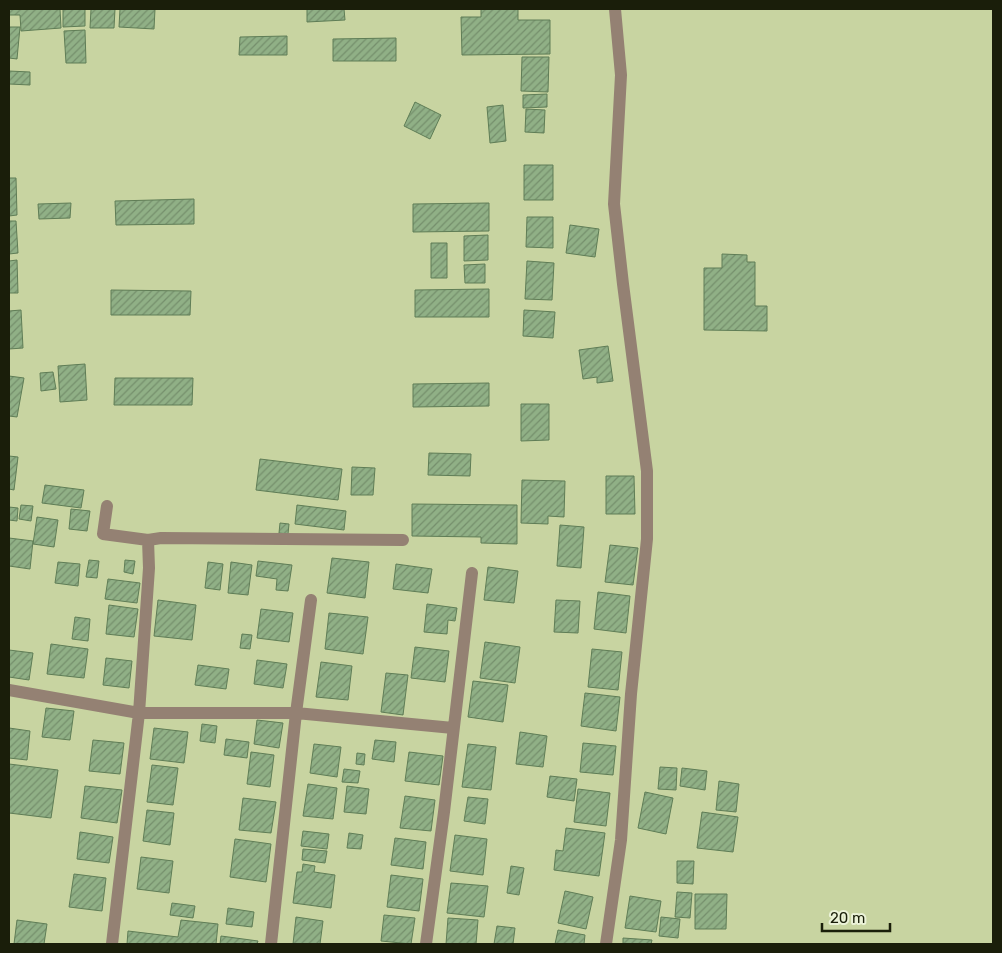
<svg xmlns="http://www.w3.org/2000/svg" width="1002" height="953" font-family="Rubik,sans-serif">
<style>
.building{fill:url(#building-hatch);stroke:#5f7d56}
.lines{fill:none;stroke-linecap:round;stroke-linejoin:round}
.minor{stroke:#948173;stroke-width:12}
</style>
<defs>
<pattern id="building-hatch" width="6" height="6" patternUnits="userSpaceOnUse" patternTransform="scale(1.25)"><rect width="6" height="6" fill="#90b086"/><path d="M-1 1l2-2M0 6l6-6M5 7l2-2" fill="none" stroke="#758f6c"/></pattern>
</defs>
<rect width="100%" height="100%" fill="#c8d4a1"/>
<path class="building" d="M9,9h51l1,19 -40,3 -1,-16h-11z
M63,9h22v17l-22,1z
M91,9h24l-1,19h-24z
M120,9h35l-1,20 -35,-2z
M307,9h37l1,11 -38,2z
M481,9h37v11h32v34l-88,1 -1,-38h20z
M9,27h11l-3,32 -8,-1z
M85,30l1,33h-20l-2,-32z
M287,36v19h-48l1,-18z
M396,38v23h-63v-22z
M522,57h27l-1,35 -27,-1z
M9,71l21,1v13l-21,-1z
M547,94v13l-24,1v-13z
M415,102l26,13 -11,24 -26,-13z
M503,105l3,36 -16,2 -3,-36z
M526,109l19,1 -1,23 -19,-1z
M524,165h29v35h-29z
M9,178h7l1,37 -8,1z
M194,199v25l-78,1 -1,-24z
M71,203l-1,15 -31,1 -1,-15z
M489,203v28l-76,1v-28z
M527,217h26v31l-27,-1z
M9,221h7l2,32 -9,1z
M570,225l29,4 -4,28 -29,-4z
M488,235v25l-24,1v-25z
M431,243h16v35h-16z
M722,254l25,1v7h8v44h12v25l-63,-1v-62h18z
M17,260l1,33h-9v-32z
M527,261l27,2 -2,37 -27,-1z
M485,264v19h-20l-1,-18z
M489,289v28h-74v-27z
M111,290l80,1 -1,24h-79z
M21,310l2,38 -14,1v-38z
M524,310l31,2 -2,26 -30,-2z
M608,346l5,35 -16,2v-6l-14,2 -4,-29z
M85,364l2,36 -27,2 -2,-36z
M53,372l3,17 -15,2 -1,-18z
M9,376l15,2 -7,39 -8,-1z
M115,378h78l-1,27h-78z
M489,383v23l-76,1v-23z
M521,404h28v36l-28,1z
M429,453l42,1 -1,22 -42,-1z
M9,456l9,1 -4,33 -5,-1z
M260,459l82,10 -4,31 -82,-10z
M352,467l23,1 -2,27h-22z
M606,476h28l1,38h-29z
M522,480l43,1 -1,36 -16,-1v8l-27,-1z
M45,485l39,5 -3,18 -39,-5z
M412,504l105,1v39l-36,-1v-6l-69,-1z
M21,505l12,1 -2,15 -12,-2z
M297,505l49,6 -2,19 -49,-6z
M9,507l9,1 -1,13 -8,-1z
M71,509l19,2 -3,20 -18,-2z
M37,517l21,3 -4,27 -21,-3z
M280,523l9,1 -1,10 -9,-1z
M560,525l24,2 -3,41 -24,-2z
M9,538l24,3 -3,28 -21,-3z
M610,545l28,3 -5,37 -28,-3z
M332,558l37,4 -4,36 -38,-5z
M89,560l10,1 -2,17 -11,-1z
M125,560l10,1 -2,13 -9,-2z
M258,561l34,4 -4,26 -12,-1 1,-11 -21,-3z
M58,562l22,2 -2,22 -23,-3z
M208,562l15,2 -3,26 -15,-2z
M231,562l21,3 -4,30 -20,-2z
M396,564l36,5 -4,24 -35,-4z
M488,567l30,4 -4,32 -30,-3z
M108,579l32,4 -3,20 -32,-4z
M598,592l32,4 -4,37 -32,-4z
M158,600l38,5 -4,35 -38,-4z
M556,600l24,1 -2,32 -24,-1z
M427,604l30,4 -2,13 -7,-1 -1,14 -23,-2z
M109,605l29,4 -4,28 -28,-3z
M261,609l32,4 -4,29 -32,-4z
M329,613l39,4 -5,37 -38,-5z
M75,617l15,2 -2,22 -16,-2z
M242,634l10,1 -2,14 -10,-1z
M485,642l35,5 -5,36 -35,-5z
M51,644l37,5 -4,29 -37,-4z
M415,647l34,4 -4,31 -34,-4z
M592,649l30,3 -4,38 -30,-3z
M9,650l24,3 -4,27 -20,-3z
M106,658l26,3 -3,27 -26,-3z
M257,660l30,4 -4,24 -29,-4z
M321,662l31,4 -4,34 -32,-3z
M198,665l31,4 -3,20 -31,-4z
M386,673l22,2 -5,40 -22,-3z
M473,681l35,4 -5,37 -35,-5z
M585,693l35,4 -4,34 -35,-5z
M46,708l28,3 -4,29 -28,-3z
M257,720l26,3 -4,25 -25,-4z
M202,724l15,2 -2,17 -15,-2z
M9,728l21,3 -3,29 -18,-2z
M154,728l34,4 -4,31 -34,-4z
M520,732l27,4 -4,31 -27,-3z
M226,739l23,3 -2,16 -23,-3z
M93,740l31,3 -4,31 -31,-3z
M375,740l21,2 -2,20 -22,-3z
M583,743l33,3 -3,29 -33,-3z
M314,744l27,3 -4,30 -27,-4z
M468,744l28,3 -5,43 -29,-3z
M251,752l23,3 -4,32 -23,-3z
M409,752l34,4 -4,29 -34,-4z
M357,753l8,1 -1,11 -8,-1z
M9,764l49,6 -7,48 -42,-5z
M152,765l26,3 -5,37 -26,-3z
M660,767l17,1 -1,22 -18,-1z
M682,768l25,3 -2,19 -25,-4z
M344,769l16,2 -2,12 -16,-1z
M550,776l27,3 -3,22 -27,-4z
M719,781l20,3 -3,28 -20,-2z
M308,784l29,4 -4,31 -30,-3z
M85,786l37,4 -5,33 -36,-5z
M347,786l22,3 -3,25 -22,-2z
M578,789l32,4 -4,33 -32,-4z
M645,792l28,6 -7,36 -28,-6z
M405,796l30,4 -4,31 -31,-3z
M468,797l20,2 -3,25 -21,-3z
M243,798l33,4 -5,31 -32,-3z
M147,810l27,3 -4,32 -27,-4z
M702,812l36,5 -5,35 -36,-4z
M566,828l39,5 -6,43 -45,-6 2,-20 7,1z
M303,831l26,3 -2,15 -26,-3z
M80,832l33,5 -4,26 -32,-4z
M349,833l14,2 -2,14 -14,-1z
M455,835l32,4 -4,36 -33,-4z
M395,838l31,4 -3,27 -32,-4z
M235,839l36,5 -5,38 -36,-5z
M303,849l24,2 -2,12 -23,-3z
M141,857l32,4 -4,32 -32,-4z
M677,861h17l-1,23 -16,-1z
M303,864l12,2 -1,6 21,3 -4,33 -38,-5 4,-31h5z
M511,866l13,2 -5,27 -12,-2z
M74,874l32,4 -4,33 -33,-4z
M391,875l32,4 -4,32 -32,-4z
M451,883l37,3 -4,31 -37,-4z
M565,891l28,6 -7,32 -28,-6z
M677,892l15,1 -2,25 -15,-1z
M695,894h32l-1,35h-31z
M630,896l31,5 -5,31 -31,-4z
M172,903l23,3 -2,12 -23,-3z
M228,908l26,4 -2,15 -26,-3z
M384,915l31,3 -4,26 -30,-3z
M296,917l27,4 -3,23h-27z
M661,917l19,2 -2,19 -19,-2z
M448,918l30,2 -2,24h-30z
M17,920l30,4 -3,20h-30z
M181,920l37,4 -2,20h-89l1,-13 50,6z
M497,926l18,2 -2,16h-19z
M558,930l27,5 -1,9h-29z
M221,936l37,5 -1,3h-37z
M623,938l29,2 -1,4h-28z"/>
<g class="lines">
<path class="minor" d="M107,506l-4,28 45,6 13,-2 242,2
M9,690l130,23h157l157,15
M112,944l27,-231 10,-145 -1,-28
M271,944l25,-231 15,-113
M426,944l18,-132 28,-239
M606,944l15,-104 10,-146 16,-155v-68l-24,-187 -9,-80 7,-129 -6,-66"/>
</g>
<rect width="1002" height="953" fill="none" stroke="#1a1e0a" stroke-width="20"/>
<path d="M822 923v8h68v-8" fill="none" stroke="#1a1e0a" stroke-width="2.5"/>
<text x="830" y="923" font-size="15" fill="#1a1e0a" stroke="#ebf2d8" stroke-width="4" paint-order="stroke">20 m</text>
</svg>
